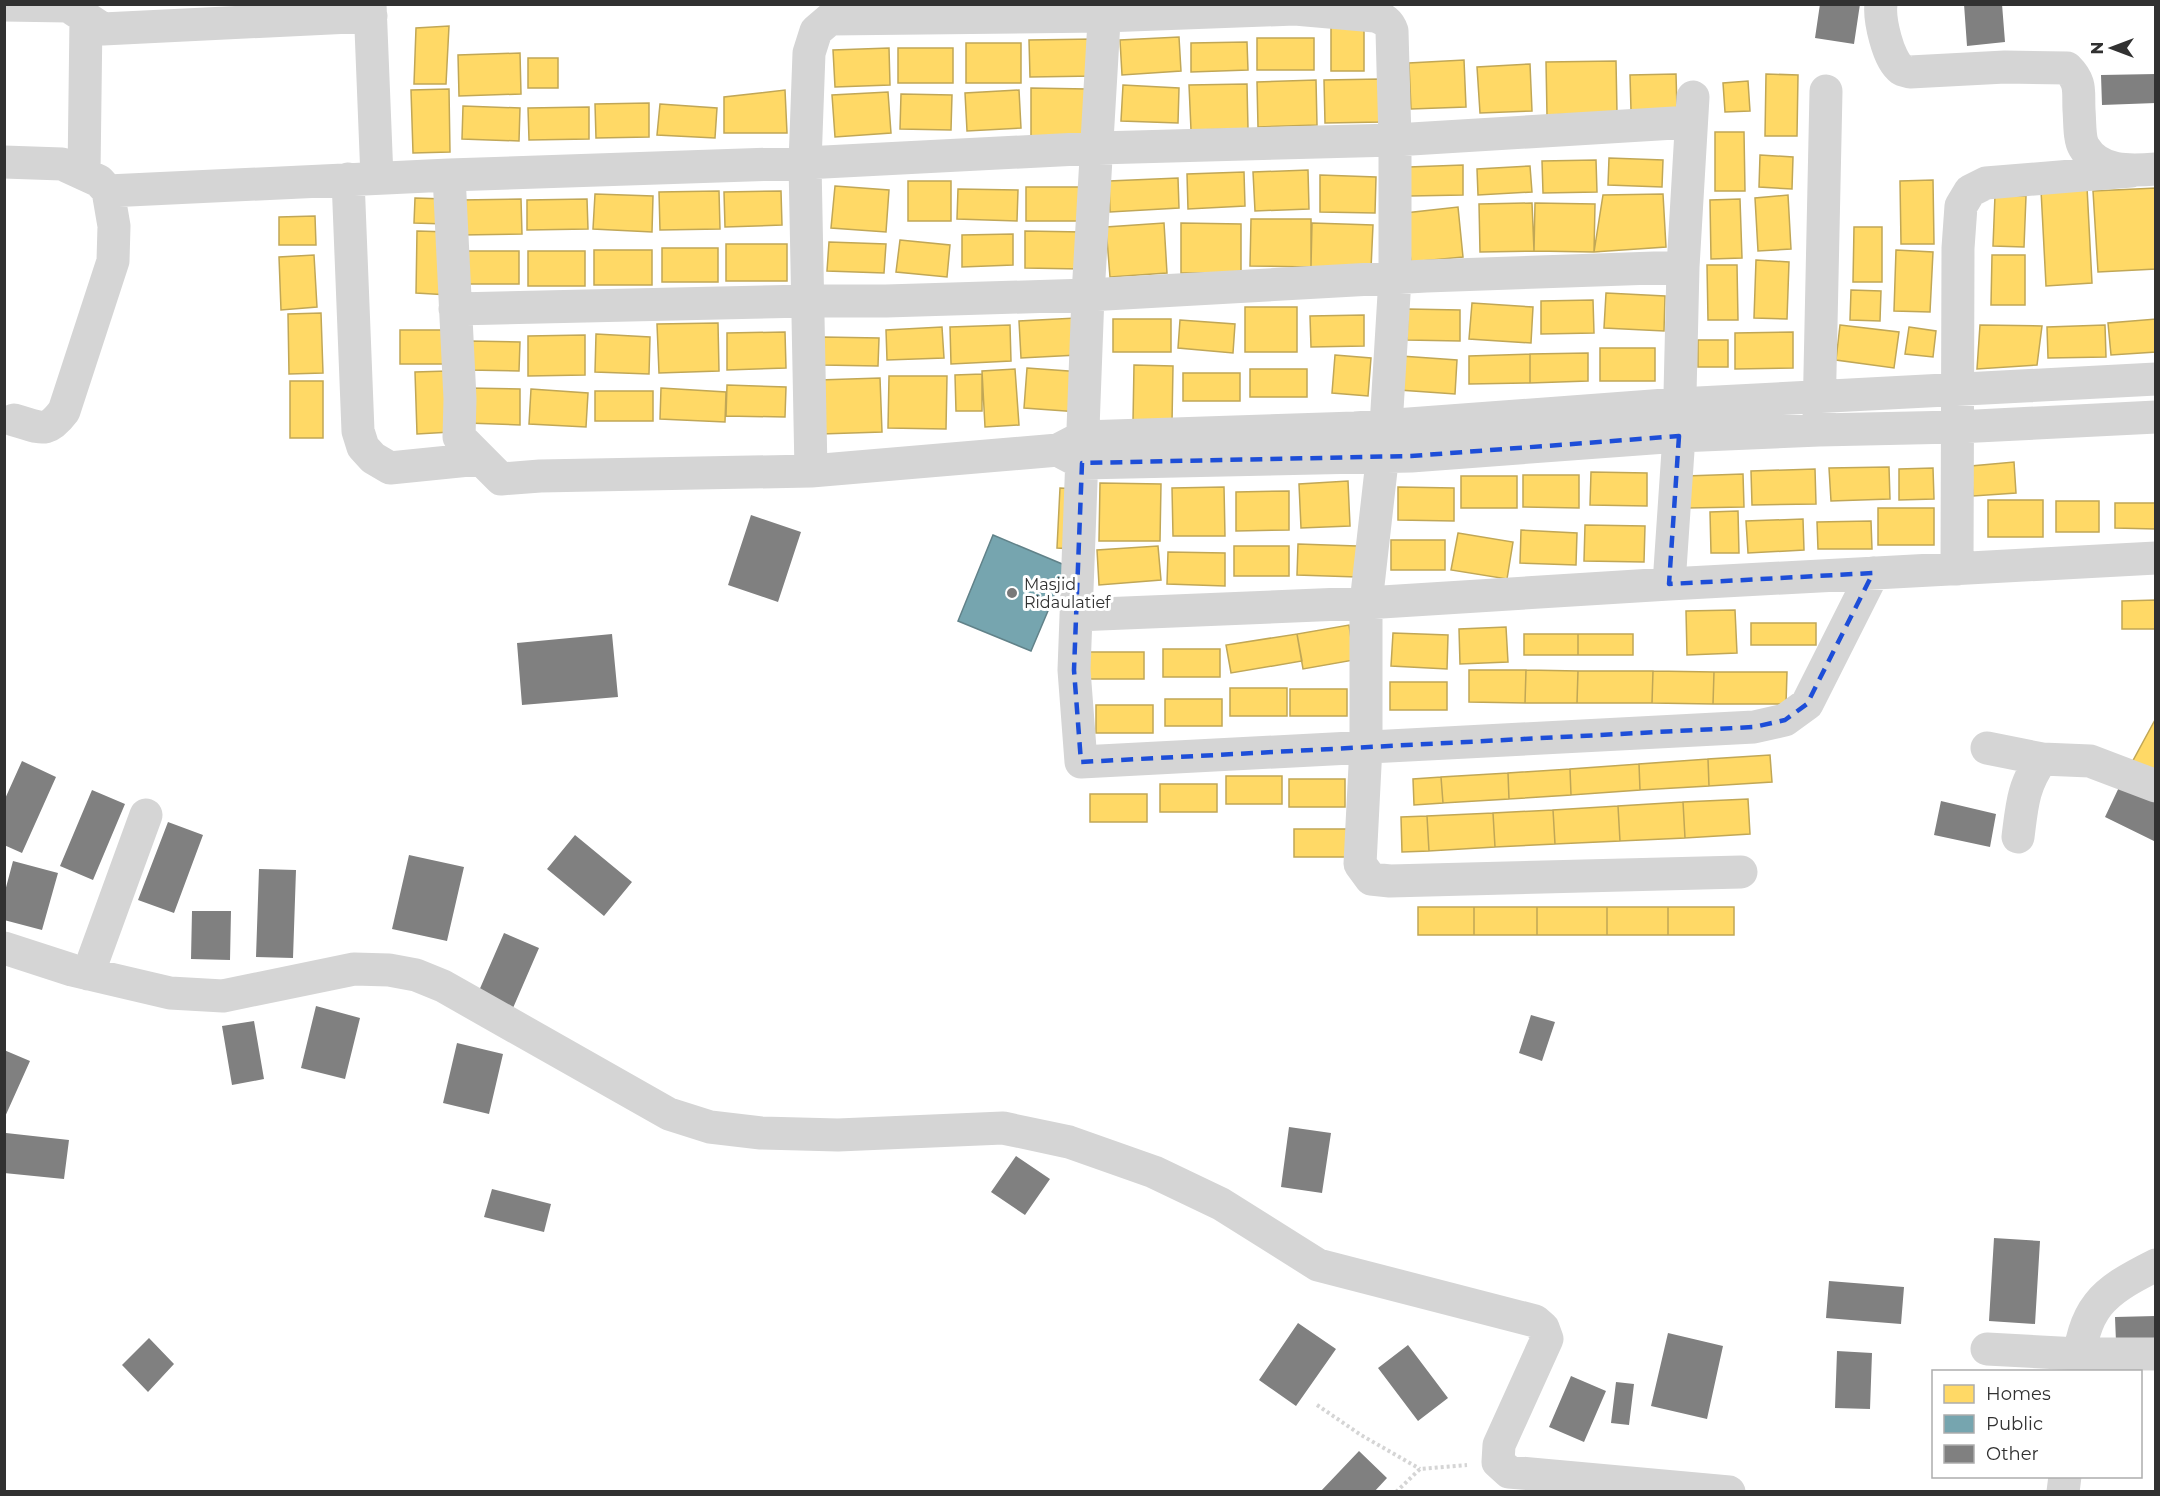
<svg xmlns="http://www.w3.org/2000/svg" width="2160" height="1496" font-family="Montserrat,sans-serif">
<style>
.homes{fill:#ffd966;stroke:#c1a756;stroke-width:1.5}
.public{fill:#76a5af;stroke:#618289;stroke-width:1.5}
.building{fill:#808080}
.lines{fill:none;stroke-linecap:round;stroke-linejoin:round}
.path{stroke:#d5d5d5;stroke-width:4;stroke-dasharray:3 3;stroke-linecap:butt}
.minor{stroke:#d5d5d5;stroke-width:33}
.marked{fill:none;stroke:#1d4ed8;stroke-width:4.5;stroke-dasharray:12 8;stroke-linejoin:round}
.poi-dot{fill:#797979;stroke:#fff;stroke-width:2}
.labels{text-anchor:middle;dominant-baseline:central;stroke-width:6;stroke-linejoin:round;paint-order:stroke}
.poi-label{font-size:16px;fill:#313131;stroke:#fff;text-anchor:start}
</style>
<rect width="100%" height="100%" fill="#fff"/>
<path class="homes" d="M1331,19h33v52h-33z
M449,26l-3,58h-32l2,-56z
M1179,37l2,34 -59,4 -2,-35z
M1257,38h57v32h-57z
M1095,39v37l-65,1 -1,-37z
M1247,42l1,28 -57,2v-29z
M966,43h55v40h-55z
M889,48l1,37 -55,2 -2,-37z
M898,48h55v35h-55z
M520,53l1,41 -62,2 -1,-41z
M528,58h30v30h-30z
M1464,60l2,47 -55,2 -2,-46z
M1616,61l1,52 -70,2 -1,-53z
M1530,64l2,47 -52,2 -3,-46z
M1676,74l1,35 -46,1 -1,-35z
M1766,74l32,1 -1,61h-32z
M1381,79l1,43 -57,1 -1,-43z
M1316,80l1,45 -59,2 -1,-45z
M1748,81l2,30 -25,1 -2,-29z
M1247,84l1,45 -57,1 -2,-45z
M1123,85l56,3 -1,35 -57,-2z
M1031,88l56,1 -1,50 -55,-1z
M449,89l1,63 -37,1 -2,-63z
M785,90l2,43h-63v-36z
M1019,90l2,38 -54,3 -2,-38z
M888,92l3,41 -56,4 -3,-42z
M901,94l51,1 -1,35 -51,-1z
M649,103v34l-53,1 -1,-34z
M660,104l57,4 -2,30 -58,-3z
M463,106l57,2 -1,33 -57,-2z
M589,107v32l-60,1 -1,-32z
M1715,132h29l1,59h-30z
M1760,155l33,2 -1,32 -33,-2z
M1609,158l54,2 -1,27 -54,-2z
M1596,160l1,32 -54,1 -1,-32z
M1463,165v30l-53,1 -1,-29z
M1530,166l2,26 -54,3 -1,-26z
M1308,170l1,39 -54,2 -2,-39z
M1244,172l1,34 -57,3 -1,-35z
M1320,175l56,2 -1,36 -55,-1z
M1178,178l1,30 -69,4 -1,-31z
M1933,180l1,64h-33l-1,-63z
M908,181h43v40h-43z
M835,186l54,4 -3,42 -55,-4z
M1026,187h57v34h-57z
M2087,187l5,96 -46,3 -5,-96z
M2156,188v81l-58,3 -5,-81z
M958,189l60,1 -1,31 -60,-2z
M719,191l1,38 -60,1 -1,-38z
M781,191l1,34 -57,2 -1,-35z
M595,194l58,2 -1,36 -59,-3z
M1663,194l3,53 -72,5 9,-57z
M1788,195l3,54 -33,2 -3,-53z
M1995,195l31,1 -2,51 -31,-1z
M415,198l30,1v25l-31,-1z
M521,199l1,35 -61,1v-35z
M587,199l1,30 -61,1v-30z
M1740,199l2,59 -31,1 -1,-59z
M1532,203l2,48 -54,1 -1,-48z
M1535,203l60,1 -1,48 -60,-1z
M1458,207l5,50 -52,5 -6,-49z
M315,216l1,29h-37v-28z
M1251,219h60v48l-61,-1z
M1164,223l3,50 -57,4 -4,-50z
M1181,223l60,1v49h-60z
M1312,223l61,2 -2,44 -60,-2z
M1854,227h28v55h-29z
M417,231l33,1 -1,63 -33,-2z
M1025,231l57,1v37l-57,-1z
M1013,234v31l-51,2v-32z
M900,240l50,5 -3,32 -51,-5z
M829,242l57,2 -2,29 -57,-2z
M726,244h61v37h-61z
M662,248h56v34h-56z
M594,250h58v35h-58z
M1896,250l37,2 -3,60 -36,-1z
M461,251h58v33h-58z
M528,251h57v35h-57z
M314,255l3,52 -36,3 -2,-53z
M1992,255h33v50h-34z
M1756,260l33,2 -2,57 -33,-1z
M1707,265h30l1,55h-30z
M1851,290l30,1 -1,30 -30,-1z
M1606,293l59,3 -1,35 -60,-3z
M1593,300l1,33 -53,1v-33z
M1472,303l61,4 -2,36 -62,-4z
M1245,307h52v45h-52z
M1408,309l52,1v31l-53,-1z
M321,313l2,60 -34,1 -1,-60z
M1364,315v31l-53,1 -1,-31z
M1076,318l2,37 -57,3 -2,-37z
M1113,319h58v33h-58z
M2156,319v33l-45,3 -3,-32z
M1180,320l55,4 -2,29 -55,-5z
M718,323l1,48 -60,2 -2,-49z
M1010,325l1,36 -60,3 -1,-37z
M1840,325l59,7 -5,36 -58,-8z
M1980,325l62,1 -5,39 -60,4z
M2105,325l1,32 -58,1 -1,-31z
M942,327l2,31 -57,2 -1,-30z
M1909,327l27,4 -3,26 -28,-3z
M400,330h51v34h-51z
M785,332l1,36 -59,2v-37z
M1793,332v36l-58,1v-36z
M596,334l54,3 -1,37 -54,-2z
M585,335v40l-57,1v-40z
M823,337l56,1 -1,28 -56,-1z
M1698,340h30v27h-30z
M469,341l51,1 -1,29 -51,-1z
M1600,348h55v33h-55z
M1588,353v28l-58,2v-29z
M1530,354v29l-61,1v-28z
M1335,355l36,3 -3,38 -36,-3z
M1401,356l56,4 -2,34 -56,-4z
M1134,365l39,1 -1,57 -39,-1z
M1027,368l55,4 -3,40 -55,-4z
M1015,369l4,56 -34,2 -3,-56z
M1250,369h57v28h-57z
M448,371l3,61 -34,2 -2,-62z
M1183,373h57v28h-57z
M982,374v37h-26l-1,-36z
M889,376h58l-1,53 -58,-1z
M880,378l2,54 -61,2 -2,-54z
M290,381h33v57h-33z
M727,385l59,2 -1,30 -59,-1z
M468,388l52,1v36l-53,-2z
M661,388l65,4 -1,30 -65,-3z
M531,389l57,4 -2,34 -57,-3z
M595,391h58v30h-58z
M2014,462l2,31 -43,3 -2,-30z
M1889,467l1,32 -59,2 -2,-33z
M1933,468l1,31 -35,1v-31z
M1815,469l1,35 -64,1 -1,-34z
M1591,472l56,1v33l-57,-1z
M1743,474l1,33 -57,1 -1,-32z
M1523,475h56v33l-56,-1z
M1461,476h56v32h-56z
M1348,481l2,45 -49,2 -2,-44z
M1100,483l61,1 -1,57h-61z
M1224,487l1,49h-52l-1,-48z
M1398,487l56,1v33l-56,-1z
M1060,488l16,1 -3,60 -16,-1z
M1289,491v39l-53,1v-39z
M1988,500h55v37h-55z
M2056,501h43v31h-43z
M2115,503h41v26l-41,-1z
M1878,508h56v37h-56z
M1738,511l1,42h-28l-1,-41z
M1803,519l1,31 -56,3 -2,-32z
M1871,521l1,28h-54l-1,-27z
M1585,525l60,1 -1,36 -60,-1z
M1521,530l56,3 -1,32 -56,-2z
M1458,533l55,9 -6,37 -56,-9z
M1391,540h54v30h-54z
M1298,544l59,2v31l-60,-2z
M1158,546l3,34 -62,5 -2,-35z
M1234,546h55v30h-55z
M1168,552l57,1v33l-58,-2z
M2156,600v29h-34v-28z
M1735,610l2,43 -50,2 -1,-44z
M1751,623h65v22h-65z
M1349,625l5,35 -51,9 -6,-35z
M1506,627l2,35 -48,2 -1,-35z
M1393,633l55,2 -1,34 -56,-3z
M1297,634l5,27 -71,12 -5,-28z
M1524,634h54v21h-54z
M1578,634h55v21h-55z
M1163,649h57v28h-57z
M1087,652h57v27h-57z
M1469,670h57l-1,33 -56,-1z
M1526,670l52,1 -1,32h-52z
M1578,671h75l-1,32h-75z
M1653,671l61,1 -1,32 -61,-1z
M1714,672h73l-1,32h-73z
M1390,682h57v28h-57z
M1230,688h57v28h-57z
M1290,689h57v27h-57z
M1165,699h57v27h-57z
M1096,705h57v28h-57z
M2156,718v62l-26,-14z
M1770,755l2,27 -63,4 -1,-27z
M1708,759l1,27 -69,4 -1,-26z
M1639,764l1,26 -69,5 -1,-26z
M1570,769l1,26 -62,4 -1,-26z
M1508,773l1,26 -66,4 -2,-26z
M1226,776h56v28h-56z
M1441,777l2,26 -29,2 -1,-26z
M1289,779h56v28h-56z
M1160,784h57v28h-57z
M1090,794h57v28h-57z
M1748,799l2,35 -65,4 -2,-36z
M1683,802l2,36 -65,3 -2,-35z
M1618,806l2,35 -65,3 -2,-34z
M1553,810l2,34 -60,3 -2,-34z
M1493,813l2,34 -66,4 -2,-35z
M1427,816l2,35 -27,1 -1,-35z
M1294,829h57v28h-57z
M1418,907h56v28h-56z
M1474,907h63v28h-63z
M1537,907h70v28h-70z
M1607,907h61v28h-61z
M1668,907h66v28h-66z"/>
<path class="public" d="M993,535l74,31 -36,85 -73,-30z"/>
<path class="building" d="M1820,4h40l-6,40 -39,-6z
M1964,4h38l3,38 -38,4z
M2156,74v29l-54,2 -1,-30z
M751,515l50,17 -23,70 -50,-17z
M612,634l6,63 -96,8 -5,-62z
M22,761l34,16 -34,76 -18,-8v-44z
M2121,783l35,17v42l-51,-25z
M92,790l33,14 -32,76 -33,-14z
M1941,801l55,13 -6,33 -56,-12z
M168,822l35,13 -29,78 -36,-13z
M575,835l57,47 -28,34 -57,-47z
M409,855l55,12 -17,74 -55,-12z
M13,861l45,12 -16,57 -38,-10v-25z
M259,869l37,1 -3,88 -37,-1z
M192,911h39l-1,49 -39,-1z
M504,933l35,15 -26,60 -35,-15z
M316,1006l44,12 -15,61 -44,-11z
M1531,1015l24,7 -13,39 -23,-8z
M254,1021l10,58 -32,6 -10,-59z
M457,1043l46,11 -14,60 -46,-11z
M4,1050l26,11 -26,58z
M1289,1127l42,6 -9,60 -41,-6z
M6,1133l63,7 -5,39 -60,-6z
M1016,1156l34,23 -25,36 -34,-23z
M492,1189l59,15 -7,28 -60,-15z
M1994,1238l46,3 -5,83 -46,-3z
M1829,1281l75,6 -3,37 -75,-6z
M2156,1316v25l-40,1 -1,-25z
M1298,1323l38,26 -40,57 -37,-26z
M1668,1333l55,13 -16,73 -56,-13z
M149,1338l25,26 -26,28 -26,-27z
M1408,1345l40,53 -30,23 -40,-53z
M1837,1351l35,2 -2,56 -35,-1z
M1571,1376l35,15 -22,51 -35,-15z
M1616,1382l18,2 -5,41 -18,-2z
M1359,1451l28,27 -13,14h-54z"/>
<g class="lines">
<path class="path" d="M1317,1405l44,30 59,34
M1396,1492l24,-23 47,-4"/>
<path class="minor" d="M370,4l7,174
M1105,4l-17,291 -14,375 7,92 673,-35 31,-7 22,-16 66,-131
M1881,4c-2,15 7,56 20,65 1,1 8,3 9,3l95,-5 62,1c15,15 11,23 12,42 1,11 0,29 5,37 15,26 46,24 72,22
M4,5l64,1 35,23 268,-13
M4,162l58,2 37,17 9,10 6,35 -1,35 -49,150c-18,24 -23,16 -50,9
M84,174l2,-156
M449,175l356,-12 293,-15 297,-8 296,-18
M348,179l10,252 5,16 10,11 17,10 89,-9
M108,191l341,-16 11,224 -1,38 42,42 39,-3 271,-5 247,-21 25,-13 272,-9 324,-24 477,-25
M455,309l353,-8h78l202,-6 338,-19 257,-9
M1819,419l7,-328
M1063,453l19,10 329,-7 268,-20 140,-6 138,-3 199,-10
M811,471l-6,-308 4,-110 7,-22 14,-12 274,-3 191,-7 80,7c9,3 14,6 17,15l3,109v138l-9,148 -20,177v143l-6,118 11,15 19,2 351,-9
M1957,569l1,-321 3,-42 9,-15 16,-8 145,-12
M1669,584l10,-148 4,-169 10,-170
M1076,615l290,-12 303,-19 487,-26
M1987,748l55,11 48,2 66,25
M2018,837c4,-32 5,-52 24,-78
M4,948l68,22 98,23 53,3 131,-27 35,1 27,5 27,11 226,128 41,13 51,6 77,2 165,-7 66,14 85,30 67,32 97,61 217,56 8,7 4,11 -48,106 -1,17 11,10 220,20
M88,974l58,-159
M1987,1349l91,5h78
M2077,1372c7,-65 23,-79 79,-107
M2063,1492l2,-16"/>
</g>
<path class="marked" d="M1679,436l-10,148 204,-11 -66,131 -22,16 -31,7 -673,35 -7,-92 8,-207 329,-7z"/>
<circle class="poi-dot" cx="1012" cy="593" r="6"/>
<g class="labels">
<g class="poi-label">
<text x="1024" y="584">Masjid<tspan x="1024" dy="18">Ridaulatief</tspan></text>
</g>
</g>
<rect width="2160" height="1496" fill="none" stroke="#313131" stroke-width="12"/>
<rect x="1932" y="1370" width="210" height="108" fill="#ffffff" stroke="#adadad" stroke-width="1.5"/>
<rect x="1944" y="1385" width="30" height="18" fill="#ffd966" stroke="#adadad" stroke-width="1.5"/>
<text x="1986" y="1400" font-size="18" fill="#313131">Homes</text>
<rect x="1944" y="1415" width="30" height="18" fill="#76a5af" stroke="#adadad" stroke-width="1.5"/>
<text x="1986" y="1430" font-size="18" fill="#313131">Public</text>
<rect x="1944" y="1445" width="30" height="18" fill="#808080" stroke="#adadad" stroke-width="1.5"/>
<text x="1986" y="1460" font-size="18" fill="#313131">Other</text>
<g transform="translate(2112 48) rotate(270)" stroke="#ffffff" stroke-width="4.5" paint-order="stroke">
<path d="M0-4.5L10 22L0 15L-10 22Z" fill="#313131"/>
<text y="-9" font-size="16" font-weight="bold" text-anchor="middle" fill="#313131">N</text>
</g>
</svg>
